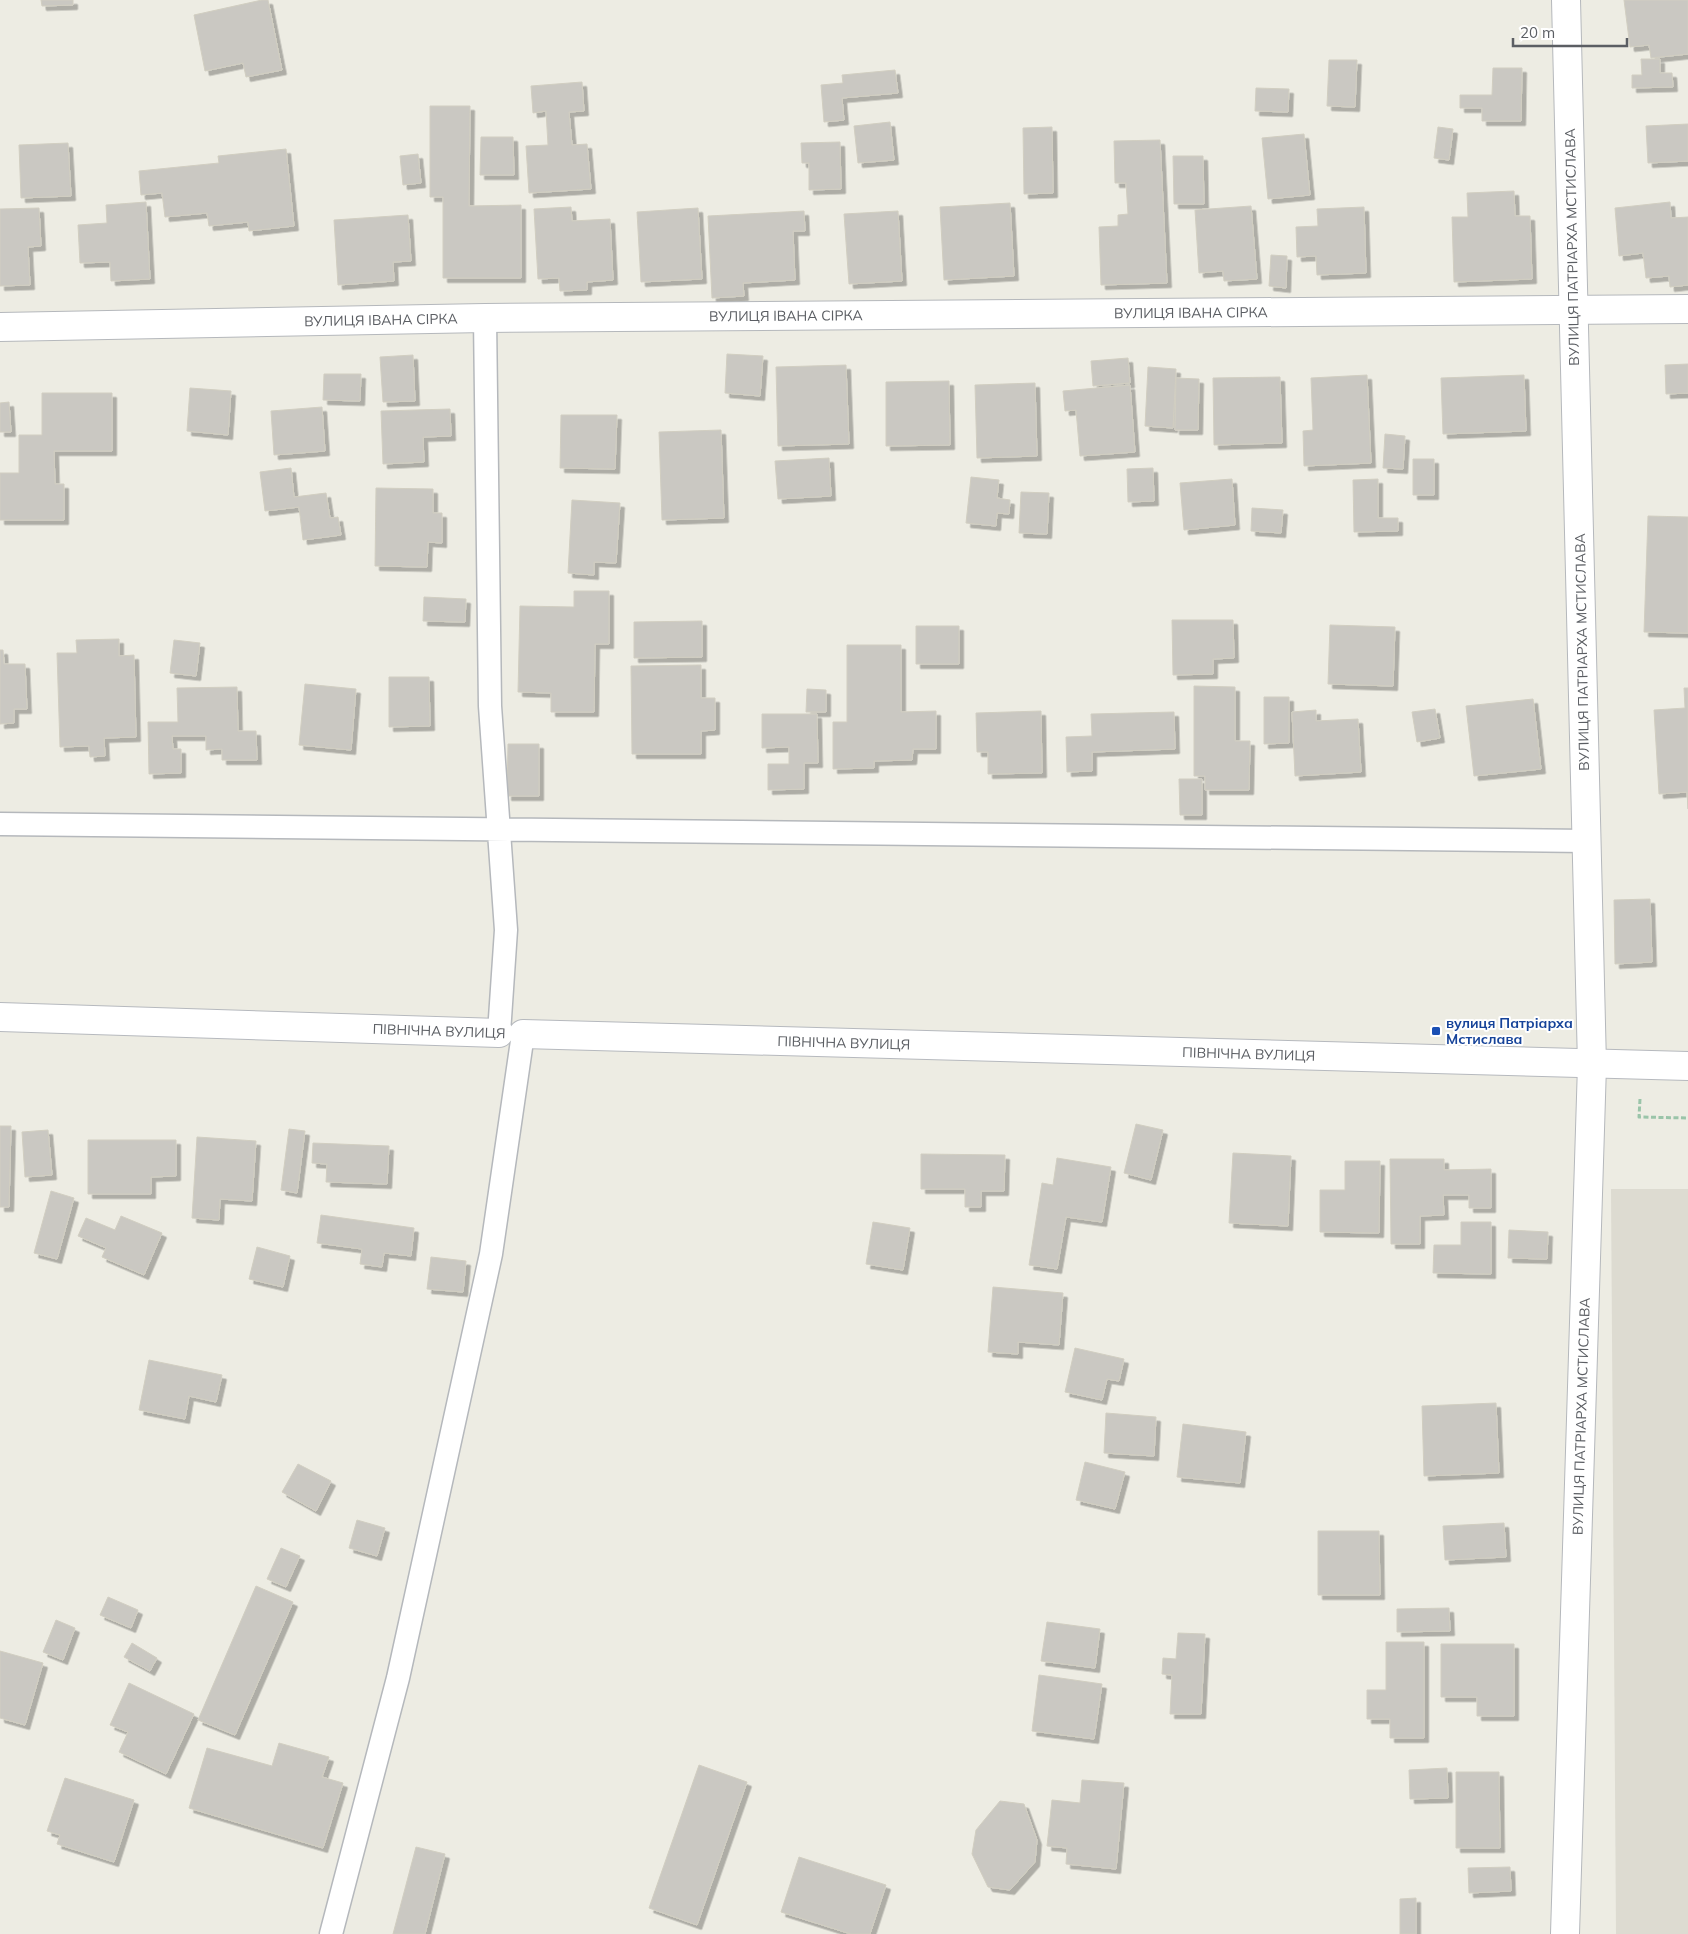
<svg xmlns="http://www.w3.org/2000/svg" width="1688" height="1934" font-family="Mulish,sans-serif">
<style>
.education{fill:#dddbd1}
.building{fill:#cac8c2;stroke:#d1cec1;filter:url(#shadow)}
.lines{fill:none;stroke-linecap:round;stroke-linejoin:round}
.lane-casing{stroke:#b5b8bc;stroke-width:25}
.street-casing{stroke:#b5b8bc;stroke-width:30}
.secondary-casing{stroke:#b6b9be;stroke-width:30}
.path{stroke:#9ac4a9;stroke-width:3;stroke-dasharray:5 2.5;stroke-linecap:butt}
.lane{stroke:#fff;stroke-width:22}
.street{stroke:#fff;stroke-width:28}
.secondary{stroke:#fff;stroke-width:28}
.transit-dot{fill:#1a4fb4;stroke:#fff;stroke-width:2}
.labels{text-anchor:middle;dominant-baseline:central;stroke-width:4;stroke-linejoin:round;paint-order:stroke}
.street-label{font-size:14px;fill:#5b5e63;stroke:#fff}
.transit-label{font-size:14px;font-weight:bold;fill:#164399;stroke:#fff;text-anchor:start}
</style>
<defs>
<filter id="shadow"><feDropShadow dx="4.5" dy="4.5" stdDeviation="0" flood-color="#0004"/></filter>
</defs>
<rect width="100%" height="100%" fill="#edece3"/>
<path class="education" d="M1611,1189h77v745h-72z"/>
<path class="building" d="M41,0h32v5l-31,1z
M262,0h6l14,70 -36,7 -3,-14 -38,8 -11,-56z
M1624,0h64v54l-37,4 -2,-13 -19,2z
M1641,59h19v14h12l1,14 -41,1v-13h10z
M1329,60h28l-2,47 -28,-1z
M1493,68h29l-1,53h-39v-13h-22v-13h32z
M895,70l3,23 -56,5 2,22 -20,2 -3,-37 22,-2 -1,-8z
M582,82l2,29 -15,1 3,33 15,-1 4,45 -62,4 -3,-47 22,-1 -2,-34 -13,2 -2,-27z
M1256,88l33,1 -1,23 -33,-1z
M430,106h40l-1,100 52,-1v73h-78v-81h-13z
M890,122l4,38 -36,3 -4,-37z
M1688,124v37l-40,2 -2,-37z
M1052,127l1,66 -29,1 -1,-66z
M1438,127l15,2 -4,31 -15,-2z
M1304,134l6,61 -42,4 -6,-61z
M481,137h32l1,38h-34z
M1160,140l7,143 -66,2 -2,-58 19,-1v-11l10,-1 -2,-31h-11l-1,-42z
M840,142l1,47 -32,1v-27h-7l-1,-20z
M68,143l3,53 -50,2 -2,-53z
M286,149l8,77 -45,5 -1,-9 -39,4 -2,-13 -42,4 -3,-24 -21,2 -2,-24 80,-8 -1,-7z
M418,154l3,29 -18,2 -3,-29z
M1173,156h30l1,48h-30z
M1514,191l1,25h15l2,63 -78,3 -2,-65h16l-1,-24z
M146,202l4,77 -39,2 -1,-19 -30,1 -2,-38 29,-2 -1,-18z
M1670,202l1,16 17,-1v68l-18,2 -1,-11 -23,2 -3,-25 -24,3 -4,-48z
M1010,203l4,73 -70,4 -4,-73z
M1251,206l6,73 -33,2 -1,-10 -24,2 -4,-63z
M571,207l1,14 38,-2 3,61 -26,2v8l-27,1 -1,-13 -21,1 -4,-70z
M1364,207l2,66 -49,2 -1,-19 -19,1 -1,-30 22,-1 -1,-17z
M39,208l2,38 -13,1 2,38 -30,1v-77z
M698,208l4,71 -61,3 -4,-70z
M804,211l1,20h-12l2,49 -52,3 1,13 -32,2 -4,-82z
M898,211l4,70 -53,3 -5,-70z
M408,215l3,46 -18,1 1,19 -56,4 -4,-65z
M1271,255l16,1 -1,32 -17,-2z
M727,354l36,2 -3,40 -35,-3z
M413,355l2,46 -32,1 -3,-45z
M1128,358l2,25 -37,3 -2,-25z
M1688,364v29l-22,1 -1,-29z
M846,365l3,79 -71,2 -2,-79z
M1148,367l28,2 -3,59 -28,-2z
M324,374h37l-1,27 -37,-1z
M1367,375l4,88 -67,3 -1,-35 10,-1 -2,-52z
M1524,375l2,56 -83,3 -2,-56z
M1280,377l2,66 -68,2 -1,-67z
M1176,378l23,1 -1,51h-23z
M949,381l1,64 -64,1v-64z
M1035,383l2,73 -60,2 -2,-73z
M1130,385l5,67 -55,4 -4,-46 -11,1 -2,-20z
M190,388l41,3 -3,44 -41,-4z
M42,393h70v58h-58l1,33h9v36h-64v-47h19v-38h23z
M9,402l2,30h-11v-29z
M322,407l3,44 -51,4 -3,-44z
M450,409l1,27 -28,1 1,25 -41,2 -2,-53z
M561,415h56l-2,54 -55,-1z
M721,430l3,88 -62,2 -3,-88z
M1385,434l20,2 -2,33 -20,-1z
M829,458l2,38 -53,3 -3,-38z
M1413,459h21v36h-21z
M291,468l3,29 32,-4 4,25 8,-1 3,18 -38,5 -4,-33 -34,4 -5,-39z
M1153,468l1,33 -26,1 -1,-33z
M971,477l28,3 -2,18 13,2 -1,14 -12,-1 -1,13 -30,-3z
M1232,479l3,46 -51,5 -4,-47z
M1378,479v39h20v13l-44,1 -1,-52z
M376,488l57,1v24h9v30l-14,-1 -1,25 -52,-1z
M1021,492l28,1 -2,41 -28,-1z
M572,500l48,3 -4,60 -22,-1v13l-26,-2z
M1252,508l31,2 -2,23 -30,-2z
M1648,516l40,1v116l-44,-1z
M574,591h35v53h-14l-1,68h-43v-19l-33,-1 2,-86 54,1z
M424,597l42,2 -1,23 -42,-1z
M1172,620h61l1,38 -21,1v15l-40,1z
M702,621v36l-68,1v-36z
M1330,625l65,2 -2,59 -65,-2z
M916,626h43v38h-43z
M119,639v17l15,-1 2,82 -32,1 1,18 -15,1 -1,-11 -29,1 -3,-94h20l-1,-13z
M174,640l26,3 -4,33 -26,-3z
M847,645h54v67l35,-1v38h-23l-1,11 -38,1v7l-41,1v-47h14z
M0,650h3l1,14h21l2,45h-13v14l-14,1z
M701,665v33h14v32l-14,1v23h-69l-1,-88z
M389,677h40l1,49 -41,1z
M305,684l51,5 -5,61 -52,-5z
M1194,686l41,1v54h15l-1,49h-44v-14h-11z
M237,687l1,44h18l1,29h-35v-11l-16,1v-14h-34l1,13h8v24l-32,1 -1,-52h30l-1,-34z
M1684,688h4v121l-1,-17 -28,2 -5,-84 31,-2z
M807,689l19,1v22h-20z
M1264,697h25v46l-25,1z
M1533,699l8,70 -67,7 -8,-70z
M1435,709l5,29 -23,4 -5,-30z
M1316,710v11l42,-2 3,53 -66,4 -3,-64z
M1041,711l1,62 -54,1v-22h-11l-1,-39z
M1174,712l1,37 -83,3v19l-25,1 -1,-35 26,-1 -1,-22z
M762,714h55l1,49h-14v26l-36,1v-26h21v-17l-27,1z
M508,744h31v52h-32z
M1179,779h23v36h-22z
M1650,899l2,63 -37,2 -1,-64z
M1136,1124l27,6 -12,50 -27,-7z
M0,1126h11l-2,81h-9z
M289,1129l16,2 -8,62 -16,-3z
M48,1130l4,45 -27,2 -3,-45z
M197,1137l59,4 -4,60 -32,-2 -1,21 -27,-2z
M88,1140h88v36l-25,1v17h-63z
M313,1143l76,3 -2,38 -61,-2 1,-18 -15,-1z
M1233,1153l58,3 -3,70 -59,-3z
M921,1154l84,1 -1,36h-23v16h-16v-18h-44z
M1057,1158l54,9 -9,55 -36,-5 -9,52 -28,-4 13,-82 11,2z
M1390,1159h54v11l47,-1v39h-22v-13h-26l1,20 -24,1v28h-29z
M1345,1161h35l-1,72 -59,-1v-42h25z
M51,1191l23,7 -17,61 -23,-6z
M321,1215l93,13 -3,28 -27,-3 -2,14 -22,-3 2,-15 -45,-6z
M121,1216l41,17 -18,42 -42,-18 4,-9 -28,-12 8,-18 29,12z
M873,1222l37,6 -7,42 -37,-6z
M1461,1222h30v52l-58,-1 1,-28h27z
M1509,1230l39,2 -1,27 -39,-1z
M257,1247l33,9 -7,31 -34,-8z
M431,1257l35,4 -3,31 -36,-3z
M993,1287l70,6 -4,52 -41,-3v12l-30,-2z
M1075,1348l49,11 -5,22 -12,-2 -5,21 -37,-8z
M149,1360l73,15 -6,27 -27,-6 -4,23 -46,-9z
M1496,1403l3,70 -75,3 -2,-70z
M1106,1413l50,4 -2,39 -50,-3z
M1183,1424l63,8 -6,51 -63,-6z
M1085,1462l40,10 -10,37 -39,-9z
M298,1464l33,17 -15,30 -34,-19z
M357,1520l28,8 -8,28 -28,-8z
M1504,1523l2,34 -61,3 -2,-34z
M1318,1531h61l1,64h-62z
M281,1548l19,8 -14,31 -19,-8z
M256,1586l37,16 -58,133 -37,-15z
M108,1597l30,13 -7,18 -31,-13z
M1449,1608l1,23 -53,1v-23z
M56,1620l19,8 -12,32 -20,-8z
M1047,1622l53,7 -5,39 -54,-7z
M1178,1633l27,1 -4,80h-31l2,-39 -10,-1 1,-16 13,1z
M1386,1642h38v96h-34v-19h-23v-29h19z
M132,1643l25,15 -7,13 -26,-14z
M1441,1644h73v72h-37v-19h-36z
M0,1651l43,12 -18,62 -25,-7z
M1039,1675l63,9 -8,55 -62,-8z
M129,1683l65,31 -28,60 -47,-22 9,-20 -18,-7z
M279,1743l50,14 -7,20 21,6 -20,65 -134,-40 18,-60 65,18z
M699,1765l48,17 -50,143 -48,-17z
M1447,1768l1,30 -38,1 -1,-29z
M1456,1772h43l1,76h-44z
M65,1778l69,22 -20,62 -57,-18 3,-9 -13,-4z
M1082,1780l42,3 -8,86 -50,-5 1,-16 -20,-2 5,-46 28,3z
M1000,1801l24,3 13,36 -2,22 -25,28 -22,-3 -16,-33 4,-24z
M416,1847l29,7 -20,80h-32z
M799,1857l87,28 -16,49h-19l-70,-22z
M1510,1867l1,24 -42,2 -1,-25z
M1416,1898v36h-16v-35z"/>
<g class="lines">
<g class="lane-casing">
<path id="lane" d="M485,318l5,388 16,224 -7,103
M0,824l1586,17
M331,1934l67,-256 93,-424 32,-220"/>
</g>
<g class="street-casing">
<g id="street">
<path id="s1" d="M0,327l485,-9 1203,-9"/>
<path id="s2" d="M1565,1934l27,-869 -26,-1065"/>
</g>
</g>
<g class="secondary-casing">
<g id="secondary">
<path d="M0,1017l499,16"/>
<path id="s3" d="M523,1034l1165,32"/>
</g>
</g>
<path class="path" d="M1640,1099l-1,18 49,1"/>
<use href="#lane" class="lane"/>
<use href="#street" class="street"/>
<use href="#secondary" class="secondary"/>
</g>
<rect class="transit-dot" x="1431" y="1026" width="10" height="10" rx="2.5"/>
<g class="labels">
<g class="street-label">
<text transform="translate(1572 247) rotate(-91)">ВУЛИЦЯ ПАТРІАРХА МСТИСЛАВА</text>
<text stroke="none"><textPath href="#s1" startOffset="1191">ВУЛИЦЯ ІВАНА СІРКА</textPath></text>
<text stroke="none"><textPath href="#s1" startOffset="786">ВУЛИЦЯ ІВАНА СІРКА</textPath></text>
<text stroke="none"><textPath href="#s1" startOffset="381">ВУЛИЦЯ ІВАНА СІРКА</textPath></text>
<text transform="translate(1582 652) rotate(-91)">ВУЛИЦЯ ПАТРІАРХА МСТИСЛАВА</text>
<text transform="translate(439 1031) rotate(2)">ПІВНІЧНА ВУЛИЦЯ</text>
<text stroke="none"><textPath href="#s3" startOffset="321">ПІВНІЧНА ВУЛИЦЯ</textPath></text>
<text stroke="none"><textPath href="#s3" startOffset="726">ПІВНІЧНА ВУЛИЦЯ</textPath></text>
<text stroke="none"><textPath href="#s2" startOffset="518">ВУЛИЦЯ ПАТРІАРХА МСТИСЛАВА</textPath></text>
</g>
<g class="transit-label">
<text x="1446" y="1023">вулиця Патріарха<tspan x="1446" dy="16">Мстислава</tspan></text>
</g>
</g>
<path d="M1513 38v8h114v-8" fill="none" stroke="#5b5e63" stroke-width="2.5"/>
<text x="1520" y="38" font-size="15" fill="#5b5e63" stroke="#ffffff" stroke-width="4" paint-order="stroke">20 m</text>
</svg>
